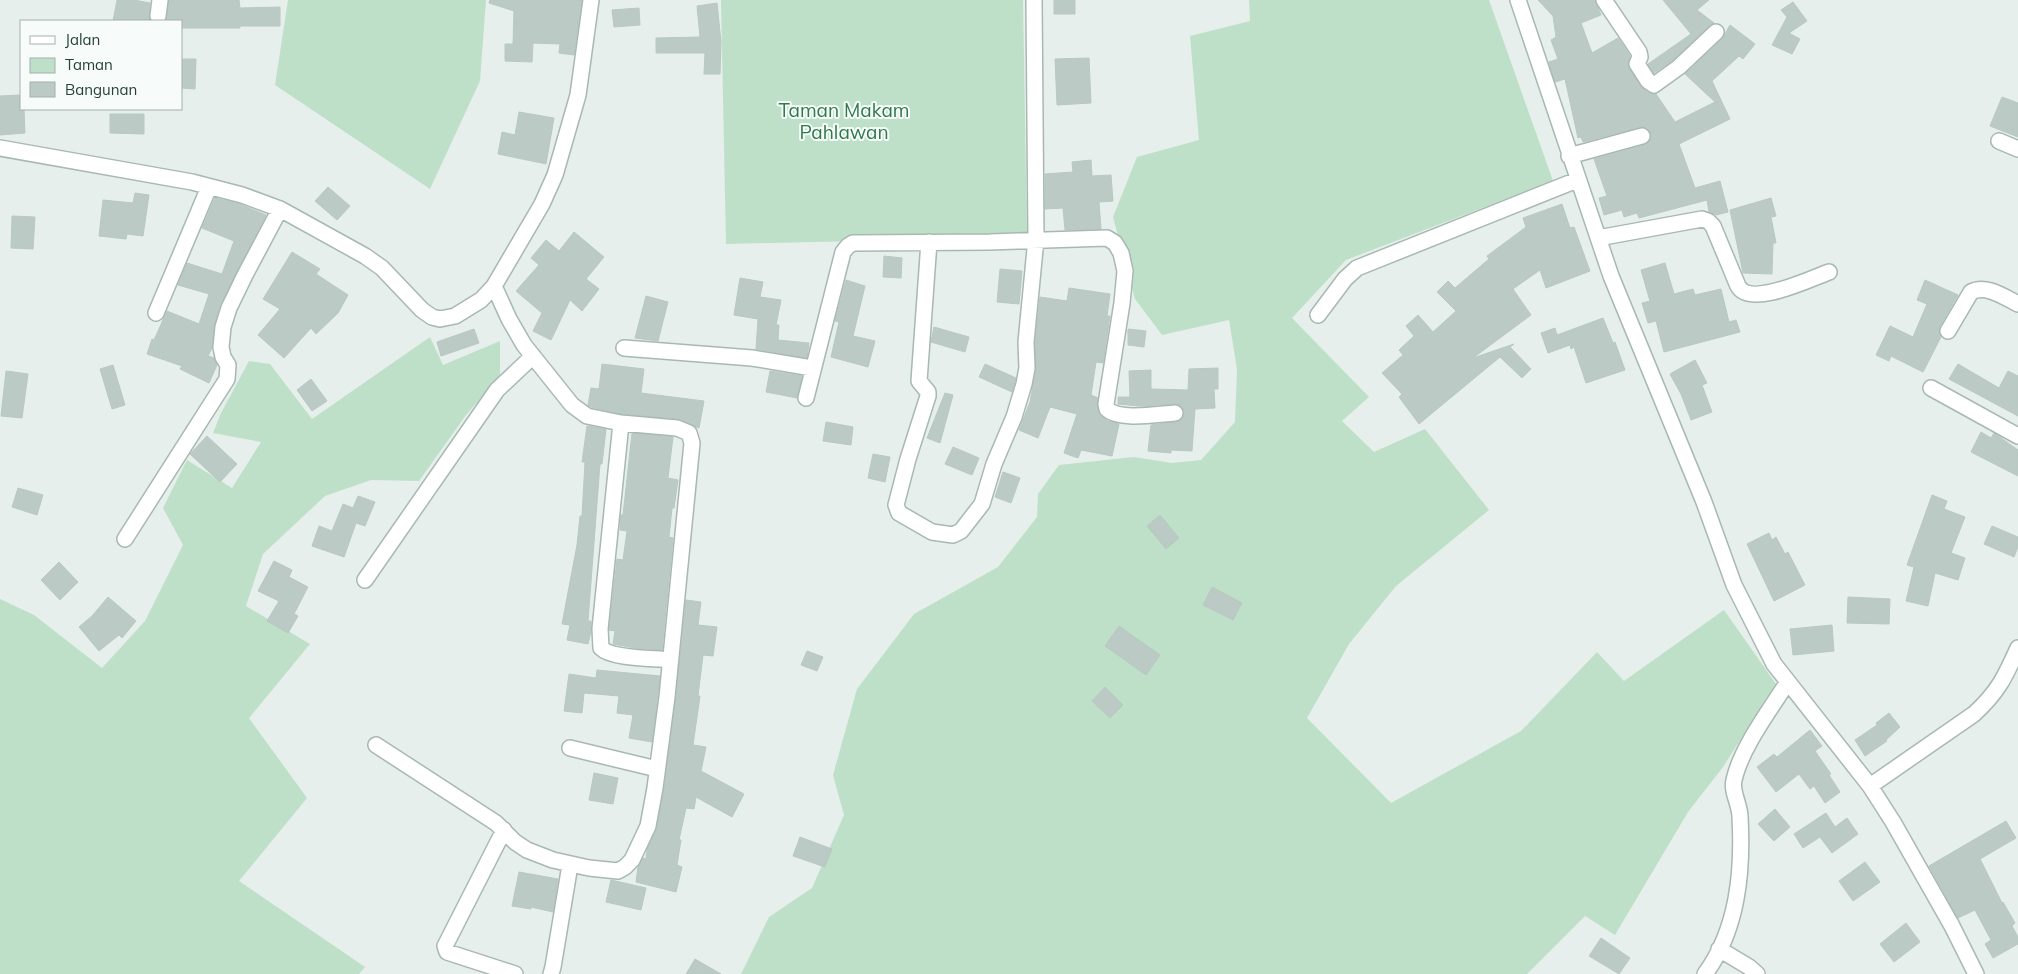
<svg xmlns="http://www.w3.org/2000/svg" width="2018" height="974" font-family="Mulish,sans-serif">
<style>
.green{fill:#bfe0c8}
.building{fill:#bbcac4;stroke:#b8c9c2}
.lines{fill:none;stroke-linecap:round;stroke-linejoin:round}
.minor-casing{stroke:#a8b8b2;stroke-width:18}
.minor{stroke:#fff;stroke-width:15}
.labels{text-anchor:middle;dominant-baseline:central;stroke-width:4;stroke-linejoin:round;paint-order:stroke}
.park-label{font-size:19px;fill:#2d7a4b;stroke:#f7fbf9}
</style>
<rect width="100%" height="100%" fill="#e6efeb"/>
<path class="green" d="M288,0h198l-6,81 -50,108 -155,-104z
M721,0h302l4,237 -301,7z
M1249,0h240l64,181 -207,79 -54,58 77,79 -27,24 32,31 51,-23 64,81 -93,76 -47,58 -42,74 84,85 130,-72 76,-79 27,29 100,-71 52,74 -53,83 -35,45 -73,123 -30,-19 -58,58h-786l28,-57 43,-29 32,-73 -11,-40 24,-86 57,-75 84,-47 39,-50 1,-23 21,-29 75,-8 38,6 29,-3 34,-38 2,-53 -8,-49 -67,15 -27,-36 -22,-82 24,-60 62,-17 -9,-104 60,-15z
M430,337l13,28 57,-24v35l-34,39 -47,66 -48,-1 -46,16 -62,58 -17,52 64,38 -61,74 58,80 -68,83 126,86 -6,7h-359v-375l34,16 68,53 43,-47 38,-76 -20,-37 24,-48 45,28 29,-46 -48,-9 8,-20 28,-52 21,3 42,55z"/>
<path class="building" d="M117,0h17l16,3 -1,12 2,6h-38z
M169,0h70l1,8 40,-1v19h-40v2h-59v-7h-15z
M490,0h92l-8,55 -15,-2 1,-9 -27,-1 -1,19 -27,-1v-17h8l1,-33 -25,-8z
M1054,0h21v14h-21z
M1538,0h57l6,15 -20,8 11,30 26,-15 12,18 -2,9 12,21 9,7 7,1 19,28 40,-20 -30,-28 37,-35 8,-14 25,19 -12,15 -4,-3 -27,25 18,38 -51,25 16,44 25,-7 8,31 -12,3 -7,-3 -2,-12 -68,18 -2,-5 -13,4 -2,-7 -18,5 -5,-17 8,-2 -13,-37 51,-14 6,-6v-6l-3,-4 -8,-2 -57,15 -2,-5 -3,1 -13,-59 -10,3 -6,-20 9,-3 -7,-19 5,-3 -3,-21z
M1663,0h46l-12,10 17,13 -41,37 -19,13 -6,-9 43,-30z
M1793,2l14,19 -18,12 11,6 -8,15 -20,-9 15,-28 -6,-7z
M717,3l4,39 -1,32h-16l1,-21h-49v-15l44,-1 -3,-31z
M639,8l1,17 -26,2 -2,-17z
M1089,58l2,45 -34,2 -2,-46z
M181,59h15l-1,30 -14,-1z
M21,95v14h3l1,24 -25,2v-39z
M2002,97l16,6v34l-28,-11z
M519,112l35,6 -8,46 -48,-10 4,-22 13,3z
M110,114h34v20l-34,-1z
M1091,160l1,16 19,-1 2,26 -14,1 2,27 -36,1 -2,-22 -18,1v-35l28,-2 -1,-10z
M328,187l22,19 -13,14 -22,-19z
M135,193l14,2 -6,41 -16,-2 -1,5 -27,-3 4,-36 30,3z
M215,198l24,6 27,11 -46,90 -6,21 -2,22 -4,8 6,2 3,7 -8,18 -29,-14 2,-3 -35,-12 5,-15 2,1 13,-29 32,13 10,-30 -31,-9 9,-22 35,11 12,-33 -32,-13z
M1771,198l5,18 -5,1 5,26h-3l-1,31 -29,-1 -13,-63z
M1562,204l8,24 4,-1 16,44 -44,17 -6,-18 -27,19 18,26 -58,43 41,-14 -4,3 21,22 -9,9 -22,-21 -81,67 -20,-27 3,-3 -20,-21 21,-18 -4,-5 15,-14 -8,-10 12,-11 15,17 23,-21 -19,-19 11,-11 7,7 34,-29 -2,-3 39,-29 -3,-9z
M12,216l23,1 -2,32 -22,-1z
M574,232l30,25 -18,22 13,10 -17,22 -12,-11 -19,40 -18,-9 9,-18 -26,-22 23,-26 -8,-7 15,-18 13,11z
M292,252l28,17 -4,5 32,21 -10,18 -22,21 -5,-6 -27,30 -26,-23 22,-26 -17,-10z
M884,256l18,2 -1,20 -18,-1z
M1665,263l9,31 19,-5 2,6 26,-6 8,33 7,-2 4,12 -76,20 -8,-31 -8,2 -6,-20 8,-2 -9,-31z
M1000,269l22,2 -3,33 -22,-2z
M740,278l23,4 -3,15 21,3 -5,25h3l-1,15 31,3 -2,15 -51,-9 2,-30 -24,-4z
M846,280l19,6 -12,50 22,5 -7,26 -37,-10 8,-35 -4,-1z
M1925,280l33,15 -18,31 -1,5 2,6 -18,35 -32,-16 -2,5 -13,-6 14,-29 23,11 14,-33 -10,-4z
M1069,288l41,6 -3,22h3l-7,47 -7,-1 -5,33 7,3 -1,8 3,9 8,6 11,3 -7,32 -31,-6 -3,8 -14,-5 13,-39 -27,-7 -12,31 -19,-8 11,-28 6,-32 -1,-28 5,-45 27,4z
M646,296l22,6 -10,39 -23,-3z
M1603,318l10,25 2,-1 10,28 -39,13 -12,-36 -3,2 -1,-4 -22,8 -7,-20 14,-5 2,7z
M934,327l35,10 -4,15 -34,-10z
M474,329l5,14 -38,13 -4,-14z
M1128,329l18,2 -2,16 -16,-2z
M1695,360l12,23 -5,2 10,27 -21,8 -10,-26 -11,-20z
M602,364l42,5 -3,24 63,8 -5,27 -21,-9 -56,-5 -31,-7 -3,-2 3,-17 8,1z
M985,364l31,14 -4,14 -33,-15z
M1958,364l41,24 9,-17 10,5v40l-69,-37z
M113,365l12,40 -13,4 -12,-40z
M1218,368v21h-4l1,19 -20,1 -3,42 -21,-1v3l-23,-2 3,-26 29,-4 3,-4 1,-5 -2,-5 -7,-3 -36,2 -21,-2v-7h12l-1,-26 22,-1v19l37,1 1,-21z
M6,371l22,3 -6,44 -21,-2z
M770,371l32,5 -5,22 -31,-6z
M311,379l16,22 -15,10 -15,-21z
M945,393l8,2 -13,48 -13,-5z
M826,422l27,5 -2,18 -28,-4z
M587,426l19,3 -4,35h-2l-12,157h3v10l-3,13 -21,-4 3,-15 -8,-1 15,-79 3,-29h2l3,-54h-3z
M1981,432l10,6 3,-5 24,17v26l-47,-24z
M632,433l41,4 -5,41 10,2 -4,28h-2l-3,29 4,1 -11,112 -27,-2 -22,-4 2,-13 -6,-1 8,-71 6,1 4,-29 -7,-1 1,-15h2z
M207,436l30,28 -17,18 -30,-28z
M953,447l26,11 -7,17 -27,-11z
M873,454l17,3 -5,25 -17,-4z
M1003,472l17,6 -9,25 -16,-6z
M18,488l25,7 -6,20 -25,-8z
M1932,495l15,6 -3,8 21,8 -14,36 14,5 -7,22 -23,-7 -7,33 -22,-5 8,-34 -7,-2z
M358,496l17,6 -10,24 -9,-3 -12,34 -32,-11 7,-20 13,5 11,-27 10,4z
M1160,515l19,23 -13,11 -19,-23z
M1992,526l26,11v10l-4,10 -30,-13z
M1769,533l3,7 4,-3 9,17 3,-2 17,33 -31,16 -27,-57z
M274,561l18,9 -3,7 19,10 -14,27 4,2 -10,17 -21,-12 12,-20 -21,-10z
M59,562l19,20 -18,18 -19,-20z
M1212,587l30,16 -9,17 -30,-15z
M108,597l28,24 -14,17 -3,-3 -20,16 -20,-24 13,-11z
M1848,597l42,2 -1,25 -42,-1z
M686,600l15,2 -3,23 19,2 -4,29 -10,-1 -5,41h2l-7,49 13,2 -5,24 43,23 -12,23 -36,-20 -2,12 -8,-1 -7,32h2l-4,25 5,2 -6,25 -40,-10 2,-15 5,-9 3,1 1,-9 10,-22 7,-38 12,-92z
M1832,625l2,26 -41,4 -3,-26z
M1119,626l41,29 -14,20 -41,-29z
M807,651l16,6 -6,14 -16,-6z
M597,670l63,6 -8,66 -23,-4 4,-23 -16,-2 2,-17 -35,-3 -2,20 -18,-2 5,-37 27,4z
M1105,687l18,18 -13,13 -18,-17z
M1889,713l11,14 -14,13 1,1 -22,15 -10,-16 22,-15 -1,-2z
M1810,730l12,16 -7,5 16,23 -2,1 11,17 -15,11 -11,-17 -4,3 -11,-15 -23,18 -19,-25 17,-13 3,3z
M594,773l24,5 -5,26 -24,-4z
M1775,809l15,18 -16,14 -16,-17z
M1826,813l9,14 12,-9 11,16 -26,19 -12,-16 -17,11 -9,-14z
M2006,821l10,17 -36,21 22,44 1,-1 12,21 -3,3 6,11v7l-25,14 -8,-14 6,-4 -16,-30 -17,8 -29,-52z
M800,837l32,12 -7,18 -32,-11z
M1865,862l15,20 -27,19 -14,-20z
M519,872l39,7 -5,33 -22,-5v2l-19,-3z
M611,880l35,8 -5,22 -35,-8z
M1906,923l14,19 -26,20 -14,-18z
M1601,938l29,20 -11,16 -30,-18z
M695,959l26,15h-35z"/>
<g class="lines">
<g class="minor-casing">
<path id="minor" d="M1518,0l93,276 93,226 30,83 40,79 96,122 23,36 59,104 24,48
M1604,0l35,52 1,5 -3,7 11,17 6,4 25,-18 37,-35
M158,16l2,-16
M1999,141l19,8
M0,148l192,34 50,13 38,14 85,47 17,12 40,42 10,7 8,2 15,-3 26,-16 13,-14 48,-82 13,-29 23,-80 13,-95
M1569,156l73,-20
M1598,238l104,-19 6,2 5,5 25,60c12,22 72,-7 91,-14
M929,242l-10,139 9,11v4l-20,63 -12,46 3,8 33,19 21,3 8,-4 21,-27 12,-40 20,-47 10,-33 3,-16 -1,-26 10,-103 -2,-239
M494,286l15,33 15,26 48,60 15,11 34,7 -21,206 1,19c11,11 53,10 69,12
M156,313l53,-126
M1318,315l27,-36 12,-11 220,-88
M1948,331l23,-39c15,-8 33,5 47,12
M624,348l128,10 60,10
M1931,388l87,48
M806,398l37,-146 5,-6 5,-3 137,-1 117,-4 8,5 6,10 4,18 -3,32 -16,101 1,5c13,12 51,5 68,4
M125,539l102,-160 1,-14 -5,-8 -2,-10 2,-20 6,-19 16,-33 35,-66
M365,580l132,-190 36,-34
M376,745l120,78 19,19 12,8 26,10 36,8 29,3 7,-4 7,-7 16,-34 7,-38 12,-91 25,-254 -3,-10 -12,-5 -56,-5
M570,748l87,21
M1870,786l104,-72c24,-22 31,-37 44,-66
M504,830l-59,116 2,6 68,22
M1719,949l30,18 8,7
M551,974l2,-7 17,-102
M1705,974c33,-45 38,-103 35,-157 0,-13 -9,-25 -6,-37 7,-32 36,-70 53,-97"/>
</g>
<use href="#minor" class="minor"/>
</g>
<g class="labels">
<g class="park-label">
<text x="844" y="110">Taman Makam<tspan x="844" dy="22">Pahlawan</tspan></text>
</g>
</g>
<rect x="20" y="20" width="162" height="90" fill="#f7fbf9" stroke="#a3b1ad"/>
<rect x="30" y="36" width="25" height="8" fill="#ffffff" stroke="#a3b1ad"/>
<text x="65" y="45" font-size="15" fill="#24423a">Jalan</text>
<rect x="30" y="58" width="25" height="15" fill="#bfe0c8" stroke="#a3b1ad"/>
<text x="65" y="70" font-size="15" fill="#24423a">Taman</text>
<rect x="30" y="82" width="25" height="15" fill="#bbcac4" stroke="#a3b1ad"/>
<text x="65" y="95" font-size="15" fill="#24423a">Bangunan</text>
</svg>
